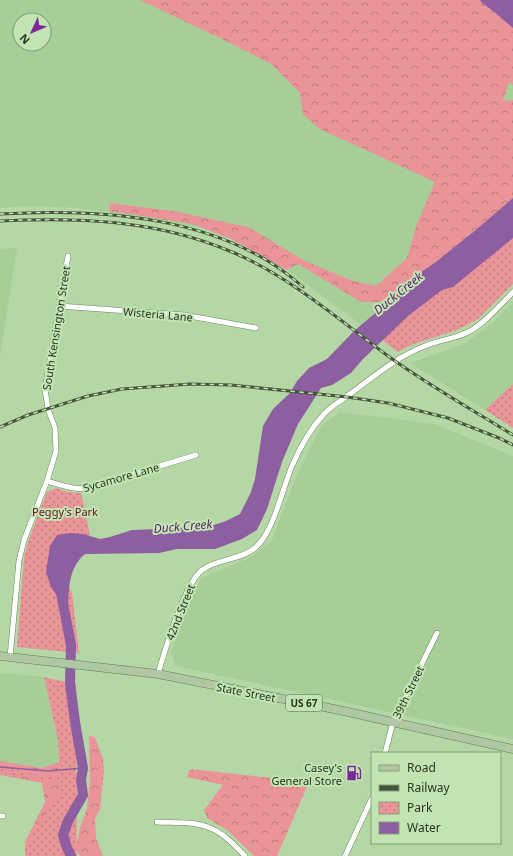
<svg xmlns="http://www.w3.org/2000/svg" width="513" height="856" font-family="'Noto Sans',sans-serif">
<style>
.built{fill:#a7ce97;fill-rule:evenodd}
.forest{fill:url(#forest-crowns)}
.wetland{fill:url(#wetland-marsh)}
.park{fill:url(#park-dots)}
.water{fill:#8e5fa0}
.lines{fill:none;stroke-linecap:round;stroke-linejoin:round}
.stream{stroke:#8e5fa0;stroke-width:1.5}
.river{stroke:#8e5fa0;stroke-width:10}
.street-casing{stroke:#6b8a5c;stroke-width:6}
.primary-casing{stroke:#5e7e4f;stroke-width:9}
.street{stroke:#fff;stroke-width:5}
.primary{stroke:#afc8a3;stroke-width:8}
.rail-casing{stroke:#44563c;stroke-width:3}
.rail{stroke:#c2e4b2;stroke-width:1.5;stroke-dasharray:4.5;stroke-linecap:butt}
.labels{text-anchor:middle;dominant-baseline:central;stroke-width:4;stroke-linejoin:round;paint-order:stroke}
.shield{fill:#c2e4b2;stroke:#576b4e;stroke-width:1}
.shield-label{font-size:10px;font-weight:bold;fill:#293723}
.street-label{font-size:11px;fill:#293723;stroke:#c2e4b2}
.park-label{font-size:11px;fill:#641422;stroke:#c2e4b2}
.poi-label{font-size:11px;fill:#293723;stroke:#c2e4b2;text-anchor:end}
.water-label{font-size:12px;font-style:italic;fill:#591c6e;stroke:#c2e4b2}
</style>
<defs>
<pattern id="forest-crowns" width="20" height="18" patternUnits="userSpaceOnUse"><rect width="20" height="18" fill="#e99499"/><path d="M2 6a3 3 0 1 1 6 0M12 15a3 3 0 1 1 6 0" fill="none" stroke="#bd7a7c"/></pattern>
<pattern id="wetland-marsh" width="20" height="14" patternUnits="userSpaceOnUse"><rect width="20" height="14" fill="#e99499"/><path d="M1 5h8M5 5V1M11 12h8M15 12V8" fill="none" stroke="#bd7a7c"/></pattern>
<pattern id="park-dots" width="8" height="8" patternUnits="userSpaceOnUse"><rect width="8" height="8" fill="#e99499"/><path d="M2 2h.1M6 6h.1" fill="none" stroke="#bd7a7c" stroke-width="1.8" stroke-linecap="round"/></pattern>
</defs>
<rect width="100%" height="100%" fill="#b5d7a5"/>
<path class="built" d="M0,0h480l33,28v170l-146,131 -94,-70 -62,-30 -132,-21 -52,-2 -27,2zM20,20h24v24h-24z
M17,248l-17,107v-106z
M513,302v82l-28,26 -75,-47 55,-19 26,-20z
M340,412l95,12 78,32v283l-337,-73 -5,-14 23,-60 8,-14 51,-22 19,-16 22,-58 27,-56z
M0,673l44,4 14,63 2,38 -60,-9z"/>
<path class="forest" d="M140,0h340l33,28v57l-4,-3 -6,19 10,-1v98l-120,104h-32l-63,-38 -12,6 -55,-31 -39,-15 -83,-13 1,-8 63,8 75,16 57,34 48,20 23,5 31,-28 9,-32 19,-44 -117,-54 -15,-14 -3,-21 -29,-29 -45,-23z
M89,736l6,1 8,22 1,12 -4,38 -5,11 1,18 7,18h-23l-4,-7 4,-21 7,-20 3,-28z
M74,737l3,59 -21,41 1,19h-32v-14l20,-40 -3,-19 -42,-8v-14l42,7 17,-6z
M190,769l119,13 -32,74h-23l-27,-26 -20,-12 -3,-8 19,-25 -36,-8z"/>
<path class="wetland" d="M474,0h39v32l-33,-25z"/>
<path class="park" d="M513,198v86l-35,35 -21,11 -46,15 -13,7 -31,-23z
M513,384v44l-28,-18z
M57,488l10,4 14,1 10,47 -33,30 14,23 7,60 -62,-6 7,-89 5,-19 18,-47z
M44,677l32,7 1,172h-51l3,-14 11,-20 19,-26v-10l-4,-5 -55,-8v-4l60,9 -2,-38z"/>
<path class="water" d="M480,0h33v28l-20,-17 -11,-8z
M513,198v40l-60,49 -11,3 -34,26 -45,43 -12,14 -8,5 -11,7 -11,3 -23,36 -16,38 -15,47 -10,21 -15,9 -27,10h-38l-18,4 -74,1c-11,9 -15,22 -16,36 -1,6 0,10 -1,16h-4l-13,-19 -5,-15 4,-26 7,-11 13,-2 13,1 17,5 10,-2 22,-7 76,-3 18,-6 14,-7 11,-22 4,-13 8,-53 10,-17 17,-16 7,-12 12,-13 18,-9 27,-28 45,-38 19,-19 18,-12 41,-33z"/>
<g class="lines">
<path class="stream" d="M0,767l48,4 35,-3"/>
<path class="river" d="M61,593l10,52 -1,38 5,39 8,46 -2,12 2,15 -15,26 -5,14 4,13 4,8"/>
<g class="street-casing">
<path id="street" d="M59,306l125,9 72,13
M47,481c14,4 26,9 40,7l109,-33
M10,657l9,-96 5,-21 23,-59 9,-30 -1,-23 -7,-19 -3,-20 23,-133
M158,674c7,-24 26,-90 44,-104 14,-11 39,-10 53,-22 19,-16 27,-59 37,-82 8,-19 19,-38 33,-53 6,-7 15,-11 22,-17 25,-18 49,-39 78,-50 14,-6 30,-7 43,-14 15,-7 33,-28 45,-40
M385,753l8,-31 44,-89
M0,816h3
M157,822c18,1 37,-1 53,6 14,5 25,18 35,28
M345,856l27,-58"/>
</g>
<g class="primary-casing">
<path id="primary" d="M0,656l158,18 181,36 174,39"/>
</g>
<use href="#street" class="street"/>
<use href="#primary" class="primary"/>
<g class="rail-casing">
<path id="rail" d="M0,214c102,-6 224,2 303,73
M0,221c80,-4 157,-1 232,31 57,24 106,67 156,104 40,29 83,53 125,79
M0,427l28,-12 60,-19 34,-7 68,-5 41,1 116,12 41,6 60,15 51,20 14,7"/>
</g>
<use href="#rail" class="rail"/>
</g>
<defs>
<g id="fuel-bare" transform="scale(1.2)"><path d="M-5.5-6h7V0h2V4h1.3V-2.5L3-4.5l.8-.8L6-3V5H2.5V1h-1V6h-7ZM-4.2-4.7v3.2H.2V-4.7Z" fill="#7c2998" stroke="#c2e4b2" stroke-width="2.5" paint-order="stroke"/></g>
</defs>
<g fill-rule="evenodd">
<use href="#fuel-bare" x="354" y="773"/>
</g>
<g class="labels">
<rect class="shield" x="286" y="695" width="36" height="16" rx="3"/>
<g class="shield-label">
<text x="304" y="703">US 67</text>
</g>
<g class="street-label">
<text transform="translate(158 314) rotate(5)">Wisteria Lane</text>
<text transform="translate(56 328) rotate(-81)">South Kensington Street</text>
<text transform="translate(121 477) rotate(-16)">Sycamore Lane</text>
<text transform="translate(180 612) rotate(-68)">42nd Street</text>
<text transform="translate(246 692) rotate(11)">State Street</text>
<text transform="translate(408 692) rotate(-64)">39th Street</text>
</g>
<g class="park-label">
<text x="65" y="511">Peggy's Park</text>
</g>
<g class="poi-label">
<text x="342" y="767">Casey's<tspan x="342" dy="13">General Store</tspan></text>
</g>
<g class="water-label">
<text transform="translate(398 293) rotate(-39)">Duck Creek</text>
<text transform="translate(183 526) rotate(-5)">Duck Creek</text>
</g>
</g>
<rect x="371" y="752" width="130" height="92" fill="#c2e4b2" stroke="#859f79"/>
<rect x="379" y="765" width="20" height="6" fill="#afc8a3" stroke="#859f79"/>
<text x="407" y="772" font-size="12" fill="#293723">Road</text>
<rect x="379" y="785" width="20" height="6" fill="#44563c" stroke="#859f79"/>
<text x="407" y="792" font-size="12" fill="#293723">Railway</text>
<rect x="379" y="802" width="20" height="12" fill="url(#park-dots)" stroke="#859f79"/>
<text x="407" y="812" font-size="12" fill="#293723">Park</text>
<rect x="379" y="822" width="20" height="12" fill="#8e5fa0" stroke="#859f79"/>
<text x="407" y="832" font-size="12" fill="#293723">Water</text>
<g transform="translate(32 32) rotate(226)"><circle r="19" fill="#c2e4b2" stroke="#859f79"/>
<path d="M0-3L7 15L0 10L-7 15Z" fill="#7c2998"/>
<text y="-6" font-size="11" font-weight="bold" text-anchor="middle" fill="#293723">N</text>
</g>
</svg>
